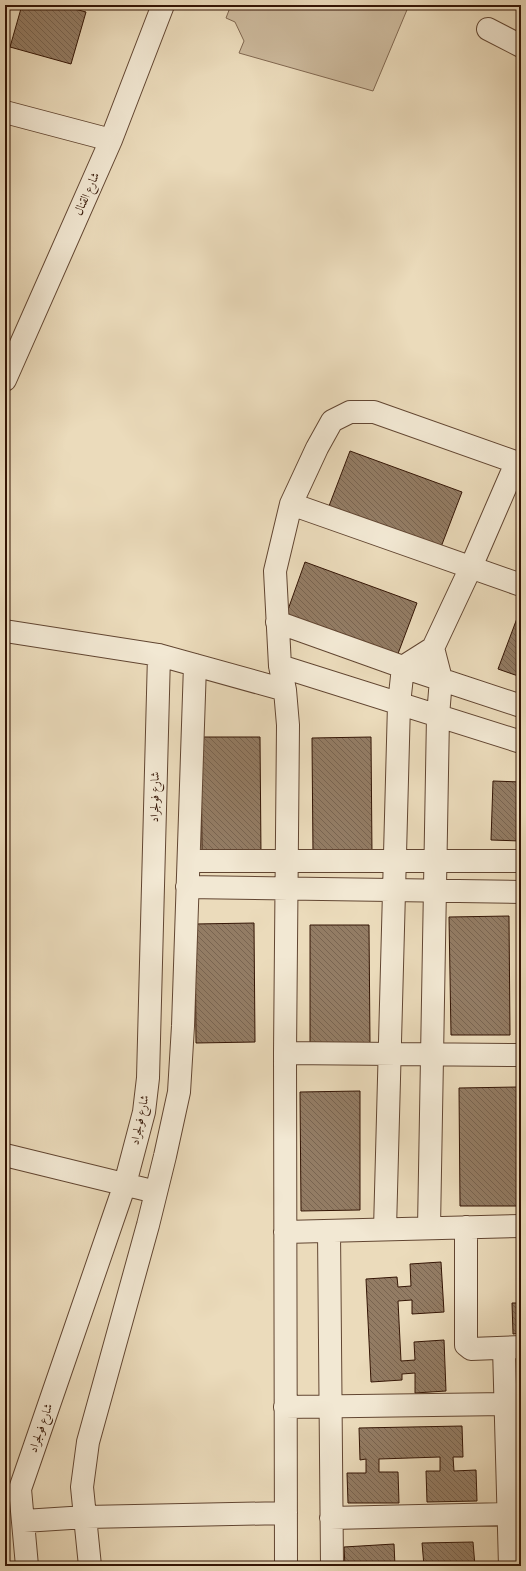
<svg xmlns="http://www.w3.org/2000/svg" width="526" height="1571" font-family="'IM FELL DW Pica',Amiri,serif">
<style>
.green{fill:#ccb99c;stroke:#806750}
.building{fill:url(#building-back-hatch);stroke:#341505}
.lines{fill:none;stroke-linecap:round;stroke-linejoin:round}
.minor-casing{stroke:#624632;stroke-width:24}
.minor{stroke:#f2e8d3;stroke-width:22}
.labels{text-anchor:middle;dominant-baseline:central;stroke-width:3.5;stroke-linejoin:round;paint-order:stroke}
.street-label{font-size:12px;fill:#341505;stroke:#f2e8d3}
</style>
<defs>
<pattern id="building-back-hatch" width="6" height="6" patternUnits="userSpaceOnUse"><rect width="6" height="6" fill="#937c64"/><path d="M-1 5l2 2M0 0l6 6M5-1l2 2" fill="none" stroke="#796450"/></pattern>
</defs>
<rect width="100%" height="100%" fill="#ebdbbb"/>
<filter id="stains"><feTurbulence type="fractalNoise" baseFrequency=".005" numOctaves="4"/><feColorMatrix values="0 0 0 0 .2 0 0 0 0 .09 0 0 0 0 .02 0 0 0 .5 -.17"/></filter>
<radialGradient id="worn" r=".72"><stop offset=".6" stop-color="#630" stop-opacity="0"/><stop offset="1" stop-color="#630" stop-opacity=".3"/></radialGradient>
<path class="green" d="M231,5h178l-36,86 -134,-38 5,-12 -9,-19 -9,-4z"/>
<path class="building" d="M22,5h38l26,7 -15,52 -61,-17z
M350,451l112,41 -21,55 -112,-41z
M305,562l112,41 -21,56 -111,-41z
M519,613l2,1v63l-23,-8z
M201,737h59l1,118 -59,1z
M371,737l1,118 -59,1 -1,-118z
M493,781l28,1v59l-30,-1z
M509,916l1,119h-59l-2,-118z
M254,923l1,119 -59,1 -1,-119z
M310,925h59l1,118 -60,1z
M518,1087l1,119h-59l-1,-118z
M360,1091v119l-59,1 -1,-119z
M441,1262l3,50 -32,2v-14l-14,1 3,60 14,-1 -1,-18 30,-2 2,51 -31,2v-20l-13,1v6l-31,2 -5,-103 31,-2 1,10 13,-1 -1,-22z
M512,1303h9v30l-8,1z
M462,1426l1,31h-10l1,14 22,-1 1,31 -50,1 -1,-31h14v-14l-61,2v13h19l1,31h-51l-1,-30h19v-14l-6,1 -1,-32z
M473,1542l2,24h-51l-2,-23z
M394,1544l1,22h-50l-1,-19z
M249,1562v4l-51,-1z"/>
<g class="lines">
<g class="minor-casing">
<path id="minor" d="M488,29l33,17
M5,112l106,28
M5,380l106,-240 52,-135
M291,504l230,81
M277,622l126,45 118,39
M5,631l154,24 126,35
M280,666l241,76
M189,861h332
M187,887l334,5
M285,1053l236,2
M5,1155l151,37
M466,1227v118l5,4 50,-2
M429,1228l9,-512 3,-37 -8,-31
M385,1229l14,-525 4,-37 30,-19 38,-81 45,-104
M329,1231l3,335
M285,1232l236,-6
M504,1348l6,218
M285,1407l221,-3
M331,1518l177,-4
M24,1521l62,-4 200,-4
M27,1566l-7,-77 105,-305 19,-72 4,-34 11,-423
M90,1566l-8,-79 6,-45 60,-217 17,-69 14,-64 4,-66 12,-361
M286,1566l-1,-513 3,-328 -3,-35 -5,-24 -5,-95 16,-67 26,-56 15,-27 18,-9h24l147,52"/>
</g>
<use href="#minor" class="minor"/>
</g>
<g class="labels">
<g class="street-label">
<text transform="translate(87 194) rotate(-66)">شارع القنال</text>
<text transform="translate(155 797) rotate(-89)">شارع فولجراد</text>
<text transform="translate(140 1120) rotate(-78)">شارع فولجراد</text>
<text transform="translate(41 1428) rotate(-71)">شارع فولجراد</text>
</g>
</g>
<rect width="526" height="1571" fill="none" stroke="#ebdbbb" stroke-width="20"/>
<rect x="6" y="6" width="514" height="1559" fill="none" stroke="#341505" stroke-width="2"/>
<rect x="10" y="10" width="506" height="1551" fill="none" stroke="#341505"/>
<rect width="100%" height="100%" filter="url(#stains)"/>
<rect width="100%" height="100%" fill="url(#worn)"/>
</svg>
